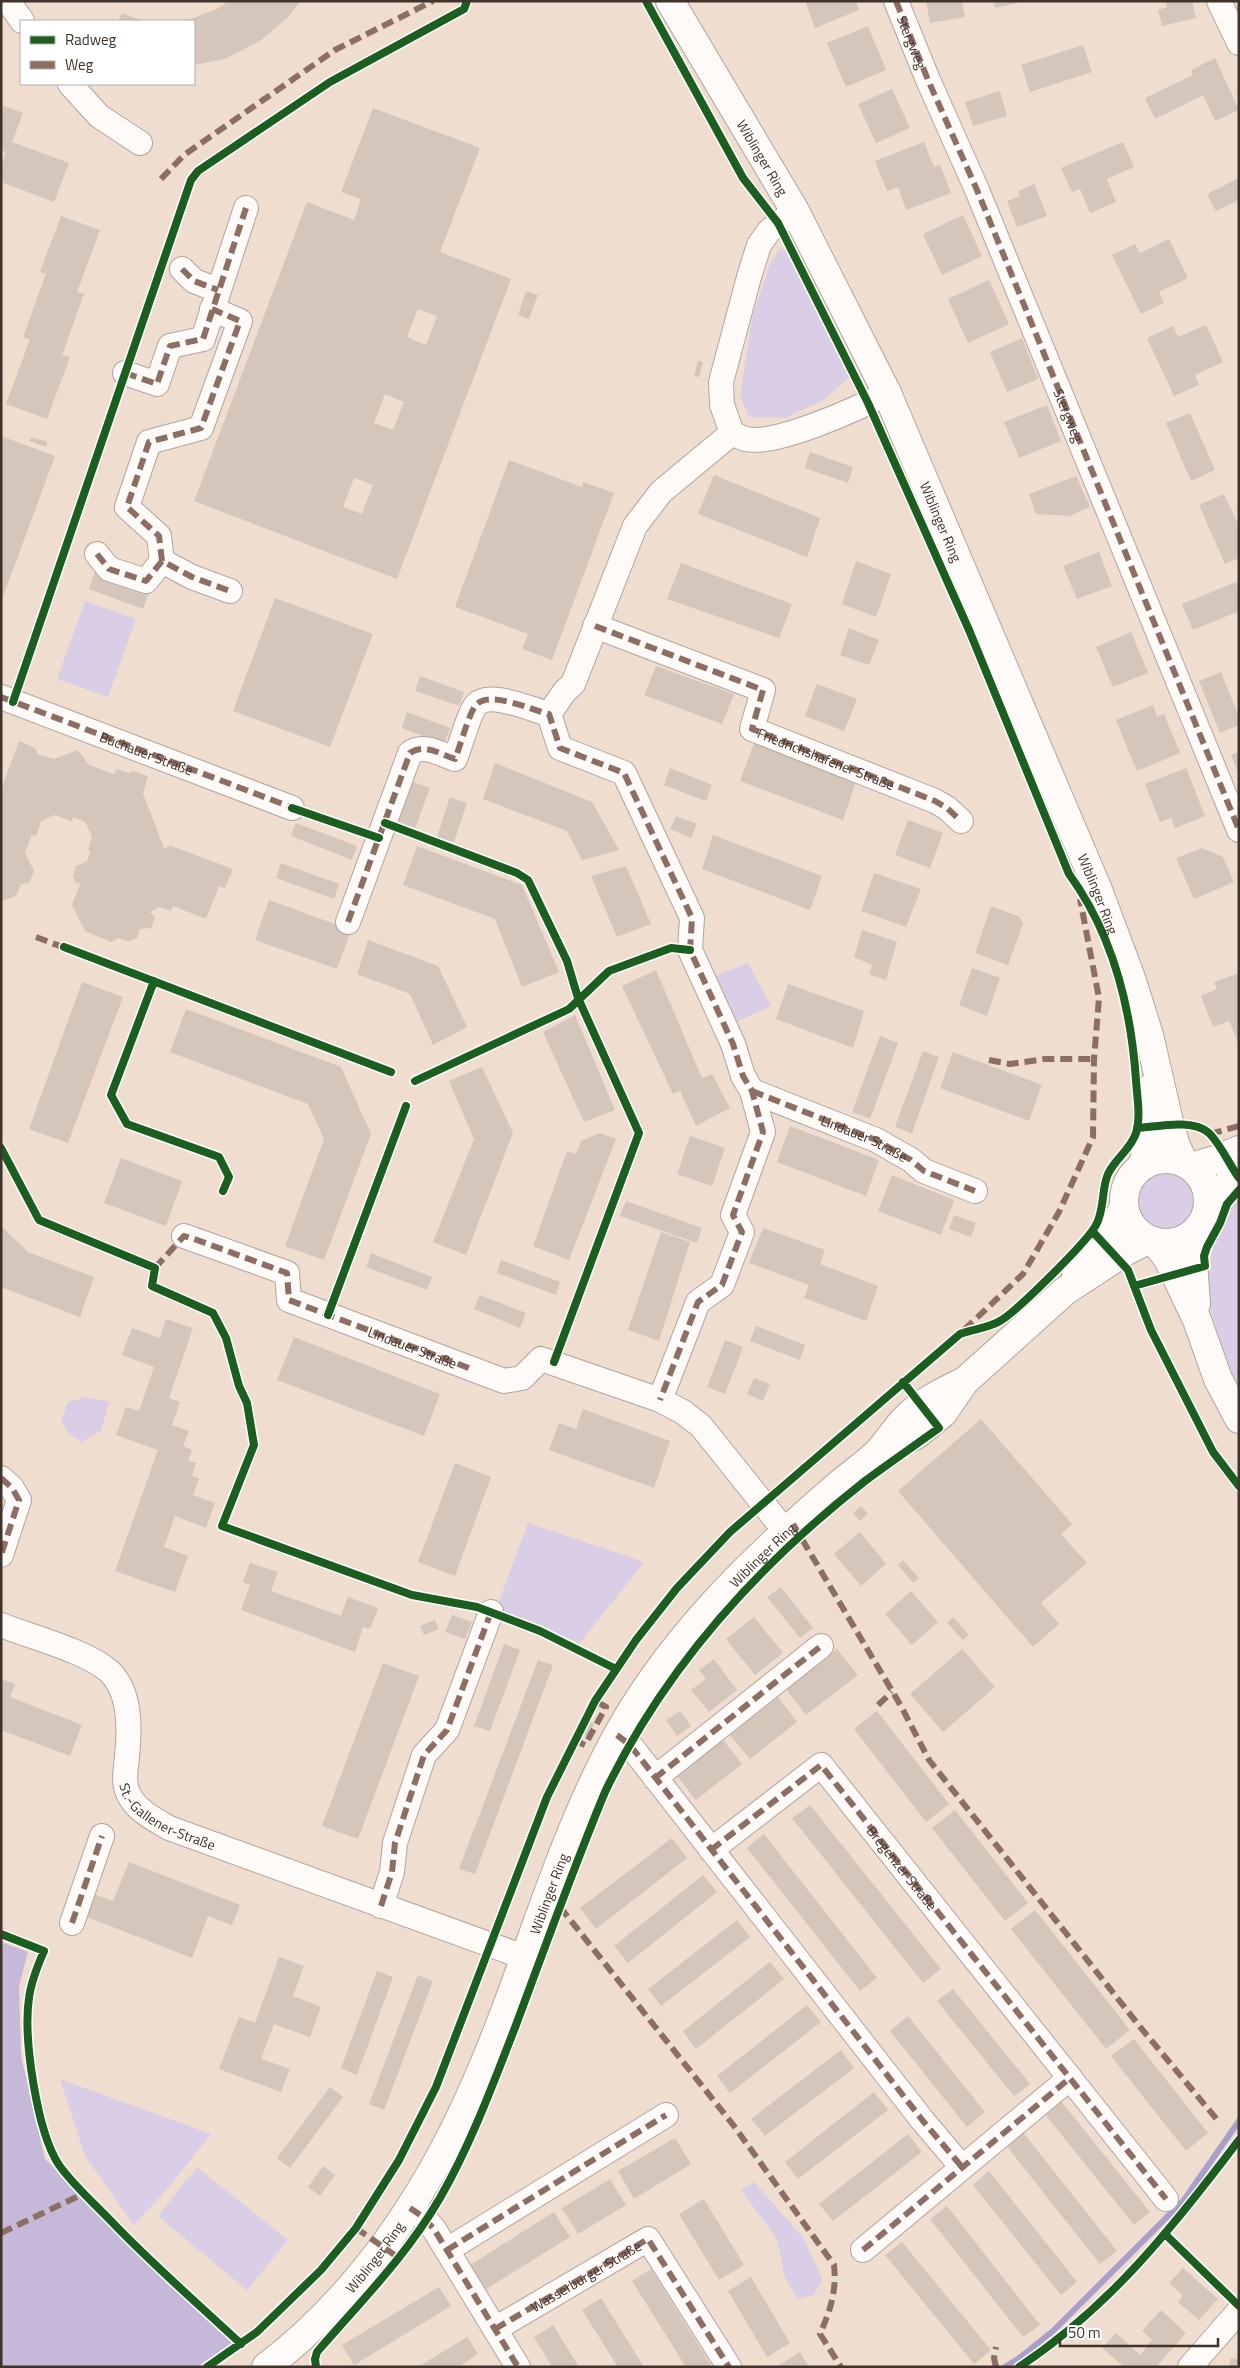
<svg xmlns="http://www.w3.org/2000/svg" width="1240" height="2368" font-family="'Titillium Web',sans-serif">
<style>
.green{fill:#d9cee5}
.forest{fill:#c5b8d8}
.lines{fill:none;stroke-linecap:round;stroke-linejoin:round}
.stream{stroke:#aa9fca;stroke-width:6}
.building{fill:#d4c6bb;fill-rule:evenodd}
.street-casing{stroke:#b2a59b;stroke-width:26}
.secondary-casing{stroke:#b2a59b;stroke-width:30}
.street{stroke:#fdfaf8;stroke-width:24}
.secondary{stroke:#fdfaf8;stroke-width:28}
.quiet{stroke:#8d6e63;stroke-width:6;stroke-dasharray:12 6;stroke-linecap:butt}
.cycleway-casing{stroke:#fff;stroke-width:11}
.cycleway{stroke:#1b5e20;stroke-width:8}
.labels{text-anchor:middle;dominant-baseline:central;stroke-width:4.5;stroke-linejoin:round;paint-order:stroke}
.street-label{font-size:14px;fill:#40332a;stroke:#fff}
</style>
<rect width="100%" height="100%" fill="#efddd0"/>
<path class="green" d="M781,247l6,6 62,124 -25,23 -39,18 -36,-1 -9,-21 12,-78 17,-52z
M85,601l51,18 -28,78 -51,-18z
M748,963l23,43 -39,18 -22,-46z
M1133 1200a32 32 0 1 1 64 0a32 32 0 1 1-64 0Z
M1239,1196v193l-19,-43 -18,-72 10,-3c-5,-22 12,-49 21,-69z
M86,1397l23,5 -8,29 -20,11 -13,-9 -7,-13 7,-18z
M528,1523l116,39 -64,81 -85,-31z
M60,2079l151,55 -42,53 -35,38 -49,-69z
M197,2167l91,73 -41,50 -89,-74z
M754,2182l50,57 18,40 -8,16 -15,4 -14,-21 -8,-39 -36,-49z"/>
<path class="forest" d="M1,1942l27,10 -9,34 2,70 24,103 187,184 -35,24h-196z"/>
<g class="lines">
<path class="stream" d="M1005,2367l13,-8 35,-28 131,-131 55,-79"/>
</g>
<path class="building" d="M229,1h72l-14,17 -27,23 -35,18 -31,6v-44l-6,-1 29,-11z
M805,1h51l3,9 -44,18z
M926,1h36l3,16 -35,6z
M993,1h25v2l-23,5z
M1165,1h27l4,17 -34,8 -4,-16 9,-3z
M122,13l22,8h-26z
M868,26l18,44 -40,17 -19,-44z
M1083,45l9,27 -62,20 -9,-27z
M1215,58l24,52 -24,11 -12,-26 -48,24 -10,-21 48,-23 -2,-5z
M892,89l18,39 -34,15 -18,-39z
M1000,91l7,25 -34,10 -8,-24z
M1,105l22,8 -11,29 57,21 -15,39 -53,-20v-16l5,-14 -5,-2z
M373,108l107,40 -40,104 71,27 -114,300 -203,-78 113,-299 47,18 7,-21 -20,-7zM418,309l19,7 -11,29 -19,-8zM385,394l19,8 -11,28 -19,-7zM354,478l19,7 -11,29 -19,-7z
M924,142l10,25 6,-2 11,28 -45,17 -8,-23 -11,4 -12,-30z
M1123,142l11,25 -27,12 9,23 -26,11 -10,-24 -8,3 -11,-24z
M1239,178v22l-23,11 -9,-17z
M1034,184l13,32 -30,11 -10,-26 13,-5 -2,-5z
M963,215l19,41 -40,19 -19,-41z
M61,216l39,14 -23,62 7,2 -22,61 8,2 -23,62 -41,-15 24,-65 -7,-2 23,-63 -6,-2z
M1169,239l19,39 -29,14 5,11 -23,11 -29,-59 23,-11 5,9z
M989,280l20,44 -41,19 -20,-44z
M526,291l12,4 -9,24 -11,-4z
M1206,325l17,37 -28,13 4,10 -25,11 -27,-58 26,-12 5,11z
M1022,338l16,41 -31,13 -17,-40z
M698,361l5,1 -4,15 -5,-1z
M1047,405l14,36 -42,17 -15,-36z
M1190,413l25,57 -24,11 -25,-58z
M1,436l54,20 -54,146z
M31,437l17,5 -2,5 -16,-6z
M810,452l43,15 -5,16 -43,-15z
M509,460l73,27 1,-5 31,11 -62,167 -30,-11 6,-15 -73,-27z
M714,475l106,43 -13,39 -109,-43z
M1076,476l14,31 -21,9 -33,-2 -7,-20z
M1224,494l15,32v32l-14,6 -26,-59z
M1099,552l13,34 -35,13 -14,-33z
M856,561l35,13 -15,43 -34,-13z
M681,563l111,41 -13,34 -112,-39z
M95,572l54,20 -6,17 -54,-20z
M1236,582l3,8v21l-46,19 -11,-26z
M275,598l98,36 -43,113 -97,-36z
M849,628l30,12 -10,25 -29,-10z
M1131,632l17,41 -35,14 -17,-40z
M656,666l78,28 -12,30 -78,-29z
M1221,672l18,45v8l-19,8 -21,-52z
M420,676l44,16 -5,14 -44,-15z
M817,684l40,15 -13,32 -39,-15z
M1153,705l4,12 7,-3 16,39 -43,18 -21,-51z
M407,712l43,16 -6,16 -42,-16z
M19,741l16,7 3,6 16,5 24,-9 11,15 25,9 3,-5 12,4 4,-2 15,5 -5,17 21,55 7,-2 62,23 -8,19 -6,-2 -13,33 -33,-13 -2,5 -12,-4 -9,5 5,5 -4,11 -11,1 -3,9 -9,3 -10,-3 -7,4 -26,-11 -13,-26 8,-21 -5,-2 -2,-6 3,-10 11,-5 4,-10 -3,-1 4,-13 -2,-5 -5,-10 -12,-5 -1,4 -18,-6 -13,6 -5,15 -4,-1 -7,18 9,18 -5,12 -8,1 -5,12 -15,5v-111z
M754,743l103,36 -14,41 -103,-39z
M1239,752v23l-8,-20z
M495,763l97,39 27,48 -37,10 -15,-29 -84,-32z
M670,768l42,17 -6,16 -42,-16z
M1186,768l19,48 -30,12 -4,-10 -11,4 -15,-38z
M413,782l17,6 -15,40 -17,-6z
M450,797l17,6 -13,39 -17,-5z
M676,816l21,8 -6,14 -21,-9z
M908,820l35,13 -13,35 -35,-13z
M296,823l61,23 -5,14 -61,-24z
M713,835l109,41 -12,34 -108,-41z
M417,846l105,39 37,87 -37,15 -27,-68 -92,-34z
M1202,848l21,9 11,25 -40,17 -18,-41z
M281,863l58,21 -5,15 -58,-21z
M626,866l25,58 -34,13 -26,-61z
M874,873l47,16 -15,38 -45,-16z
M269,900l82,30 -14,39 -82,-29z
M991,906l29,11 3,7 -15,41 -33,-12z
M862,930l35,12 -11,38 -17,-6 3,-9 -18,-8z
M368,940l70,26 29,61 -34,18 -23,-51 -53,-20z
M972,968l28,10 -13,38 -28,-11z
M656,970l46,108 10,-4 18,34 -34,18 -16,-35 -7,3 -51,-108z
M1239,973v72l-10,-24 -16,6 -12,-31 16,-7 -3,-7z
M82,982l41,15 -55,146 -39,-14z
M788,984l76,27 -11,37 -77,-29z
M186,1009l155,58 30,67 -47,126 -39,-14 39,-107 -16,-35 -138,-52z
M575,1015l40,95 -31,12 -41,-90z
M880,1036l18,7 -28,76 -18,-7z
M923,1051l16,6 -27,76 -17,-6z
M953,1052l89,33 -13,36 -89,-33z
M482,1067l31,66 -47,122 -33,-13 41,-103 -25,-58z
M790,1126l89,34 -13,36 -89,-34z
M600,1133l16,6 -47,121 -36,-14 34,-95 9,3 5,-13z
M690,1136l35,12 -13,38 -35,-12z
M121,1158l61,23 -16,45 -62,-23z
M892,1175l62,25 -13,35 -63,-24z
M626,1201l76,27 -5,15 -77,-27z
M954,1215l22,8 -5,14 -22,-8z
M1,1226l27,26 66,25 -14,40 -79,-30z
M763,1228l62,22 -5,14 58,22 -12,35 -62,-23 5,-13 -60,-22z
M661,1232l29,10 -31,99 -31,-11z
M371,1253l61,24 -5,13 -61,-23z
M501,1260l59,22 -4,13 -59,-22z
M480,1295l46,18 -6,15 -46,-19z
M166,1319l27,9 -24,70 11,4 -8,23 17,6 -6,15 9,4 -4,11 8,2 -4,13 7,2 -6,17 22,8 -9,25 -31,-12 -11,31 24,9 -13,36 -60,-21 43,-121 -42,-15 10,-28 13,4 15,-44 -32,-12 10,-27 28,10z
M756,1326l49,19 -5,15 -50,-19z
M294,1337l146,57 -16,42 -147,-56z
M725,1340l18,7 -18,47 -18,-7z
M754,1378l16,6 -7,17 -16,-7z
M583,1409l87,32 -16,47 -105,-38 10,-27 17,6z
M981,1419l91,105 -11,10 26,29 -46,40 18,21 -26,23 -135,-156z
M455,1463l36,14 -36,99 -37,-14z
M861,1506l7,8 -8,7 -7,-8z
M860,1532l26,32 -25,22 -27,-32z
M903,1560l16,18 -6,5 -15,-18z
M250,1563l28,9 -7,19 70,25 7,-19 30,11 -8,21 -7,-2 -8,25 -114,-42 9,-25 -7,-3z
M781,1587l32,41 -13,10 -33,-41z
M911,1591l27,31 -26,23 -27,-31z
M452,1615l20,7 -7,17 -20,-7z
M754,1617l29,36 -28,22 -29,-36z
M953,1617l16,18 -6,5 -16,-17z
M435,1620l4,9 -15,6 -4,-9z
M504,1644l16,6 -30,81 -16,-5z
M837,1649l21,26 -52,40 -20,-26z
M962,1649l33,38 -52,45 -33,-38z
M714,1659l23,31 -28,22 -18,-22 15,-11 -7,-9z
M538,1660l15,5 -78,209 -16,-5z
M383,1663l36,13 -61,163 -36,-13z
M1,1679l14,5 -5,13 72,28 -12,31 -69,-26z
M778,1697l19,25 -47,37 -20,-24z
M680,1711l11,15 -14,10 -11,-16z
M877,1711l72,93 -23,18 -72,-93z
M589,1721l5,3 -6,13 -5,-3z
M723,1740l19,24 -46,36 -19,-24z
M810,1805l131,164 -18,14 -131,-165z
M955,1810l73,93 -23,18 -73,-93z
M764,1834l113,144 -17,13 -113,-143z
M672,1838l15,20 -91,71 -16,-21z
M129,1862l111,43 -8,20 -24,-9 -16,42 -110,-43 9,-22 22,8z
M703,1875l14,17 -89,71 -14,-17z
M1035,1910l95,120 -24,19 -95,-120z
M737,1920l13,17 -89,69 -13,-17z
M279,1957l25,9 -11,30 28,11 -11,30 -36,-13 -13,35 29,10 -9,23 -62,-23 20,-52 16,6z
M770,1962l14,17 -88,70 -13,-18z
M377,1971l16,6 -36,98 -16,-7z
M418,1975l15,6 -49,129 -15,-6z
M953,1989l77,95 -16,12 -77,-95z
M807,2005l14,17 -91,71 -13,-17z
M908,2016l77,96 -18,15 -77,-96z
M1134,2039l74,94 -22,18 -75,-95z
M841,2050l13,18 -89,68 -14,-17z
M330,2087l13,10 -53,71 -13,-10z
M874,2092l14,18 -90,69 -13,-17z
M1061,2101l89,111 -16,13 -89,-111z
M1022,2131l95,120 -17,13 -95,-120z
M908,2134l14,18 -89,69 -14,-17z
M675,2138l16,26 -57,35 -16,-28z
M323,2166l12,9 -15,21 -12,-9z
M989,2171l88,111 -16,13 -88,-110z
M610,2179l16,26 -48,29 -16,-26z
M704,2199l40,66 -25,15 -40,-66z
M947,2206l93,119 -17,12 -93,-118z
M554,2212l16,25 -84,52 -16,-24z
M902,2242l89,108 -17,14 -89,-109z
M1183,2268l35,31 -19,21 -21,-18 5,-6 -14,-13z
M651,2269l61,98h-26l-54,-86z
M751,2277l39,66 -23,14 -39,-66z
M439,2287l12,19 -97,59 -12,-20z
M601,2298l43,69h-26l-36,-57z
M1161,2310l25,23 -30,34h-36l2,-2 -20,-17 14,-15 24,22 12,-15 -10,-9z
M553,2325l26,42h-27l-18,-30z
M467,2337l11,17 -20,13h-40z
M800,2352l9,15h-33z
M1231,2358l8,2v7h-10z"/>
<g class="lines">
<g class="street-casing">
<g id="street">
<path d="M8,1l14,20"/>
<path d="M896,1l32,79 49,110 262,640"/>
<path d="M1219,1l20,42"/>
<path d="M70,84l29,32 41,27"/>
<path d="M795,211l-26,20 -10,14 -10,32 -28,105 1,23 10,28c5,2 9,5 14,6 30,7 113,-31 141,-46"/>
<path d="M182,269l12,12 24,9"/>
<path d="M125,373l32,11 13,-38 33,-7 43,-131"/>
<path d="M97,554l12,15 37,12 16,-20 30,16 38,14"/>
<path d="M162,561l-3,-25 -32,-29 22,-65 52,-14 39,-107 -28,-12"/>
<path d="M595,626l168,64 -11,39 183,72 12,7 14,13"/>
<path id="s1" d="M1,697l291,111"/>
<path d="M549,714l11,34 64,25 68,145 -2,32 43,94 10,32 9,15 11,41 -30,83 9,17 -20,53 -24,17 -38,98"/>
<path d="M549,714l16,-23 8,-7 62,-158 26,-34 71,-59"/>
<path d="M348,922l62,-169c14,-10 30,1 45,6 5,-12 14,-46 21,-54 13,-15 56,5 73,9"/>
<path id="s2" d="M752,1091l124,49 35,20 13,11 51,20"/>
<path d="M184,1236l103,37 2,27 215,81 18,-3 19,-19 119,41 23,12 18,14 84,105"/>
<path d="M1,1478l11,10 7,12 -18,55"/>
<path id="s3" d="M1,1625c30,12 86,26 109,47 21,21 20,57 17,84 -1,15 -5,27 3,41 9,15 24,22 39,31l355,129"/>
<path d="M617,1735l13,10 293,376 39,46"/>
<path d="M655,1778l166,-132"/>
<path d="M711,1850l110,-85 345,434"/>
<path d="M381,1906l11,-34 3,-29 29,-88 23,-25 44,-118"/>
<path d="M72,1923l30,-87"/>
<path d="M410,2208l12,8 12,13 84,138"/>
<path d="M447,2250l219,-135"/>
<path d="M863,2250l207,-172"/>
<path d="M495,2329l153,-90 81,128"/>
<path d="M1190,2367l49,-56"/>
</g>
</g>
<g class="secondary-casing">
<g id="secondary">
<path id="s4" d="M670,1l125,210 92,182 211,497 33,88 18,57 21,91 6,20 8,17"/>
<circle cx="1166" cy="1201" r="42"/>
<path d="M1143,1165l5,-23 5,-56"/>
<path d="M1191,1167l24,-7 24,-10"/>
<path d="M1208,1203l31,-30"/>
<path d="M1193,1233l-1,14 4,57"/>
<path d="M1155,1242l13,17 29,61 21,59 21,40"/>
<path d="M1076,1275l40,-52 7,-15"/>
<path d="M887,1448l29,-13 27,-22 22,-32 100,-90 61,-40 22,-11"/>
<path id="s5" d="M266,2367c92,-70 160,-171 206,-275 51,-113 81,-235 139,-345 55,-105 138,-185 226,-261 14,-12 31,-23 43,-36 8,-9 15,-20 23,-29 18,-19 39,-29 62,-40"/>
</g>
</g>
<use href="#street" class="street"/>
<use href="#secondary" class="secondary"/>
<g class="quiet">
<path id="s6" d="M896,1l32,79 49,110 262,640"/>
<path d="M161,179l23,-24 151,-105 98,-49"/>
<path d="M182,269l12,12 24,9"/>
<path d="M125,373l32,11 13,-38 33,-7 43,-131"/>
<path d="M97,554l12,15 37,12 16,-20 30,16 38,14"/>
<path d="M162,561l-3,-25 -32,-29 22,-65 52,-14 39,-107 -28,-12"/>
<path id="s7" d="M595,626l168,64 -11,39 183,72 12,7 14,13"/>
<path d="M1,697l295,112"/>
<path d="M348,922l62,-169c14,-10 30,1 45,6 5,-12 14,-46 21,-54 13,-15 56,5 73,9l11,34 64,25 68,145 -2,32 43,94 10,32 9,15 11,41 -30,83 9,17 -20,53 -24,17 -38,98"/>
<path d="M36,937l32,12"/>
<path d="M989,1060l21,4 35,-5h49"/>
<path d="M752,1091l124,49 35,20 13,11 51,20"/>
<path d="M1210,1134l29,-8"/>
<path id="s8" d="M155,1268l29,-32 13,4 90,33 2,27 185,70"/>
<path d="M964,1330l59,-56 36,-62 34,-75 1,-78 5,-61 -19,-99"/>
<path d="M1,1478l11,10 7,12 -18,55"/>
<path d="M793,1524l108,182 28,54 212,268 78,94"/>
<path d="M878,1705l14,-13"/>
<path d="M617,1735l13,10 293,376 39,46"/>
<path d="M574,1740l11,5 21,-38 -11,-6"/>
<path d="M655,1778l166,-132"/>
<path id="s9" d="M711,1850l110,-85 345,434"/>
<path d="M381,1906l11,-34 3,-29 29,-88 23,-25 44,-118"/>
<path d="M560,1907l174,219 100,139c3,26 -4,46 -14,69l21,33"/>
<path d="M72,1923l30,-87"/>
<path d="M410,2208l12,8 12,13 84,138"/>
<path d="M356,2228l43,30"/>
<path d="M1,2233l82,-39"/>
<path d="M447,2250l219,-135"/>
<path d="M863,2250l207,-172"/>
<path id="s10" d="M495,2329l153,-90 81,128"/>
<path d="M996,2367l-2,-9 2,-11"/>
</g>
<g class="cycleway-casing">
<path id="cycleway" d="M13,702l178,-522 7,-9 132,-89 134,-73 3,-8
M292,808l87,30
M385,823l132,50 11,7 39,81 11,37 61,135 -85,229
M64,947l327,125
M154,981l-43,114 16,29 92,33 10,20 -6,14
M415,1081l154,-72 40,-38 62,-23 19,2
M1137,1128c20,-1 55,-10 72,5 12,12 20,31 30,45
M1,1148l38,72 116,48 -3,18 61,27 13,25 13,48 8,17 7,42 -32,81 190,69 65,12 63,24 76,38
M1093,1232l35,38 23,60 62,122 26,34
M1134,1286l71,-20 -1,-10 3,-9 13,-24 7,-19 12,-14
M328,1315l78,-209
M1,1934l43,17c-7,16 -13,31 -15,47 -6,40 8,134 30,167 15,21 34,37 52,56 41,43 86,82 130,123
M1166,2235l73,71
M207,2367l50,-35 64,-62 35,-42 43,-68 37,-73 111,-290 48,-96 41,-61 41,-52 53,-56 230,-198c13,-5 28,-6 40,-13 16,-9 88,-80 96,-96 9,-16 5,-35 12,-51 7,-15 23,-25 28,-41 5,-16 1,-36 0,-53 -5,-72 -24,-147 -67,-206l-100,-244 -101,-227 -90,-180 -35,-45 -97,-177
M316,2367l-1,-8 2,-7c44,-51 88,-94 123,-154 31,-54 53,-114 76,-173 29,-78 57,-156 89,-233 59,-123 153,-227 260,-311 24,-18 49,-35 74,-53l-36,-46
M1019,2367c91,-60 155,-141 220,-227"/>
</g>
<use href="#cycleway" class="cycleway"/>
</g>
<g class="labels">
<g class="street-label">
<text stroke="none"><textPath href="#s6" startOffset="44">Stergweg</textPath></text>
<text stroke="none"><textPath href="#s4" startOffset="182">Wiblinger Ring</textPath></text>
<text stroke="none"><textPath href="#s6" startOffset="449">Stergweg</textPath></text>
<text stroke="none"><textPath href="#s4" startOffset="588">Wiblinger Ring</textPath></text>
<text stroke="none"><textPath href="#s1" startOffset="156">Buchauer Straße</textPath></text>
<text stroke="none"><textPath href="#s7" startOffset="300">Friedrichshafener Straße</textPath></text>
<text stroke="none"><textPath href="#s4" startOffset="992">Wiblinger Ring</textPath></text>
<text stroke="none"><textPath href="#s2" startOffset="122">Lindauer Straße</textPath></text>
<text stroke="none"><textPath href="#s8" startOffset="312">Lindauer Straße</textPath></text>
<text stroke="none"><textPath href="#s5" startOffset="965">Wiblinger Ring</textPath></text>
<text stroke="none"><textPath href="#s3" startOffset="292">St.-Gallener-Straße</textPath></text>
<text stroke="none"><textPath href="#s9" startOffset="270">Bregenzer Straße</textPath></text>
<text stroke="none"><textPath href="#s5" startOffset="560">Wiblinger Ring</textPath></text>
<text stroke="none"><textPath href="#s5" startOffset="155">Wiblinger Ring</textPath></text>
<text stroke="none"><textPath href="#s10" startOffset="105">Wasserburger Straße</textPath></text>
</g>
</g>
<rect width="1240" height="2368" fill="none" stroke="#40332a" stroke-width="5"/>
<rect x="20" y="20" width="175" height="65" fill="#ffffff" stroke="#b3adaa"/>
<rect x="30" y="36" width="25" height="8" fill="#1b5e20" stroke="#b3adaa"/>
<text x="65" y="45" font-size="15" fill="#40332a">Radweg</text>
<rect x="30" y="61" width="25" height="8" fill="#8d6e63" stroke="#b3adaa"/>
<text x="65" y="70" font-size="15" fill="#40332a">Weg</text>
<path d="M1060 2338v8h158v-8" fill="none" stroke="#40332a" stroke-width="2.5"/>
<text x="1068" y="2338" font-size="15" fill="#40332a" stroke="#ffffff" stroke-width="4" paint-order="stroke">50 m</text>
</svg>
